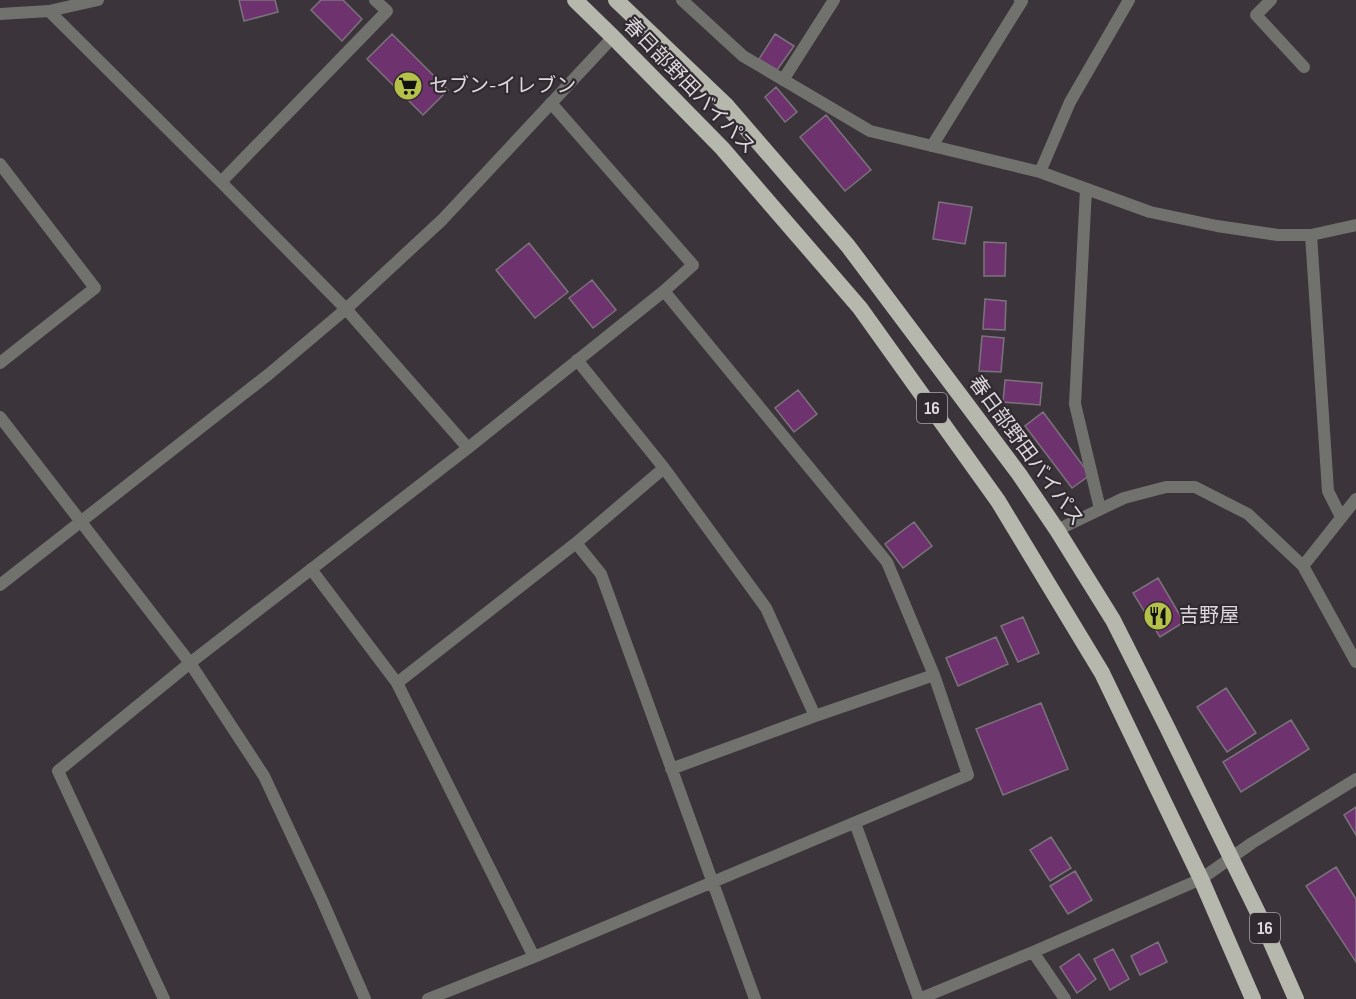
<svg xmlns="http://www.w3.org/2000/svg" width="1356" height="999" font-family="'Sofia Sans Condensed','Noto Sans JP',sans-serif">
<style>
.building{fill:#6e336f;stroke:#7b737b;stroke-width:1.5}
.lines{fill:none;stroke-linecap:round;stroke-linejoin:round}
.service{stroke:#71726d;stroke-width:12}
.minor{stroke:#71726d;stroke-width:12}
.tertiary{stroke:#71726d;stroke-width:12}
.trunk{stroke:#b6b8ae;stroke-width:16}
.labels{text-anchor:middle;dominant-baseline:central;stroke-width:4.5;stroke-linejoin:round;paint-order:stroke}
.shield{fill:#312a30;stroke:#a9a4a9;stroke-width:1.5}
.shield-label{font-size:18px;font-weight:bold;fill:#ddd9dd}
.poi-label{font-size:20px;fill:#ddd9dd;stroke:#312a30;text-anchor:start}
.street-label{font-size:20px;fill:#ddd9dd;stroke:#312a30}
</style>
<rect width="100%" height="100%" fill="#3b343b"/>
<path class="building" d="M239,0h36l3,12 -34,9z
M321,0h22l19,19 -20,22 -31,-31z
M392,34l56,56 -25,25 -56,-56z
M775,34l19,12 -17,24 -18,-11z
M776,87l21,25 -12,10 -20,-25z
M826,115l45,55 -26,21 -45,-54z
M939,202l33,5 -7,37 -32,-5z
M984,242l22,1 -1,33h-21z
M529,243l39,49 -33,26 -39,-48z
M592,280l24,30 -23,18 -24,-30z
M985,299l21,2 -1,29 -22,-1z
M982,336l22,2 -3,34 -22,-1z
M1005,380l37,3 -2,22 -37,-3z
M798,390l19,24 -23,18 -19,-24z
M1043,412l47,63 -18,13 -47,-62z
M914,522l18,24 -29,22 -18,-24z
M1158,578l26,44 -24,15 -27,-44z
M1023,617l16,36 -21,9 -17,-36z
M996,637l12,27 -50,22 -12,-28z
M1226,688l30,45 -29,19 -30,-45z
M1041,703l27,66 -65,26 -27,-66z
M1291,720l18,29 -68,43 -18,-30z
M1356,807v28l-12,-20z
M1051,837l20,31 -21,13 -20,-31z
M1336,867l20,32v63l-50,-76z
M1075,871l17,29 -24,14 -18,-28z
M1158,942l9,20 -27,13 -9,-19z
M1113,949l16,30 -19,11 -16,-31z
M1079,954l17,25 -19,14 -17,-26z"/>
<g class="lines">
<path class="service" d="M783,80l51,-80
M932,146l90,-145 -2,-1"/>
<path class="minor" d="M682,0l61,56 127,75 170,41 110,40 67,14 61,9h33l45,-10
M1271,0l-15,15 48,52
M49,11l172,171 125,127 122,139
M0,14l49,-3 49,-11
M551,103l142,162 -29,26
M0,164l95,124 -95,75
M1040,172l30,-70 59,-102
M221,182l166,-171 -12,-11
M1086,189l-11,215 25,105
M1311,235l17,256 13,26
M577,360l87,108 102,140 49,108
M0,417l190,246 74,113 58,124 43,99
M1057,530l67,-32 42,-11h29l53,27 55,52 53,96
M576,543l25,31 154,425
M1303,566l53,-67
M311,569l86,114 137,274
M397,683l179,-140 88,-75
M671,769l144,-53 119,-41
M855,823l64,176
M1033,952l32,47
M164,999l-106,-228 132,-108 278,-215 196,-157 223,271 47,113 34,100 -434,182 -106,42
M919,999l114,-47 168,-73 51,-36 104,-64"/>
<path class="tertiary" d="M0,585l269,-211 77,-65 96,-89 171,-183"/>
<path class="trunk" d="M575,0l38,37 109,111 138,160 138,193 104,172 99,206 52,120
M616,0l110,105 122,141 171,228 38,56 56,90 53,105 93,190 37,84"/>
</g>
<defs>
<g id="supermarket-disc" transform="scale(1.5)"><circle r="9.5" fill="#b6c149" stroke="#312a30"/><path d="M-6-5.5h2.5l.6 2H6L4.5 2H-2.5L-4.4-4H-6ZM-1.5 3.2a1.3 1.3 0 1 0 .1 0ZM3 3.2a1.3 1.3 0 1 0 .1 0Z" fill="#111"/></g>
<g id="restaurant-disc" transform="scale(1.5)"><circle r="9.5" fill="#b6c149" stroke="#312a30"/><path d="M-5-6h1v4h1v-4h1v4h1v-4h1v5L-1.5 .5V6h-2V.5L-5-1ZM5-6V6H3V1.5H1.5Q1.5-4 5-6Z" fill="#111"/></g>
</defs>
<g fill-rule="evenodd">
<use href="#supermarket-disc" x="408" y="86"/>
<use href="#restaurant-disc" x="1158" y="616"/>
</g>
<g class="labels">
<g class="shield">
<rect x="917" y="393" width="30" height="30" rx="4.5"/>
<rect x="1250" y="913" width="30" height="30" rx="4.5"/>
</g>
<g class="shield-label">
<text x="932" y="408">16</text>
<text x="1265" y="928">16</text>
</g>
<g class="poi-label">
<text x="429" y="86">セブン-イレブン</text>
<text x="1179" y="616">吉野屋</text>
</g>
<g class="street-label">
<text transform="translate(689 86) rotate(46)">春日部野田バイパス</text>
<text transform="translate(1026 451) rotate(54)">春日部野田バイパス</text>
</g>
</g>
</svg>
